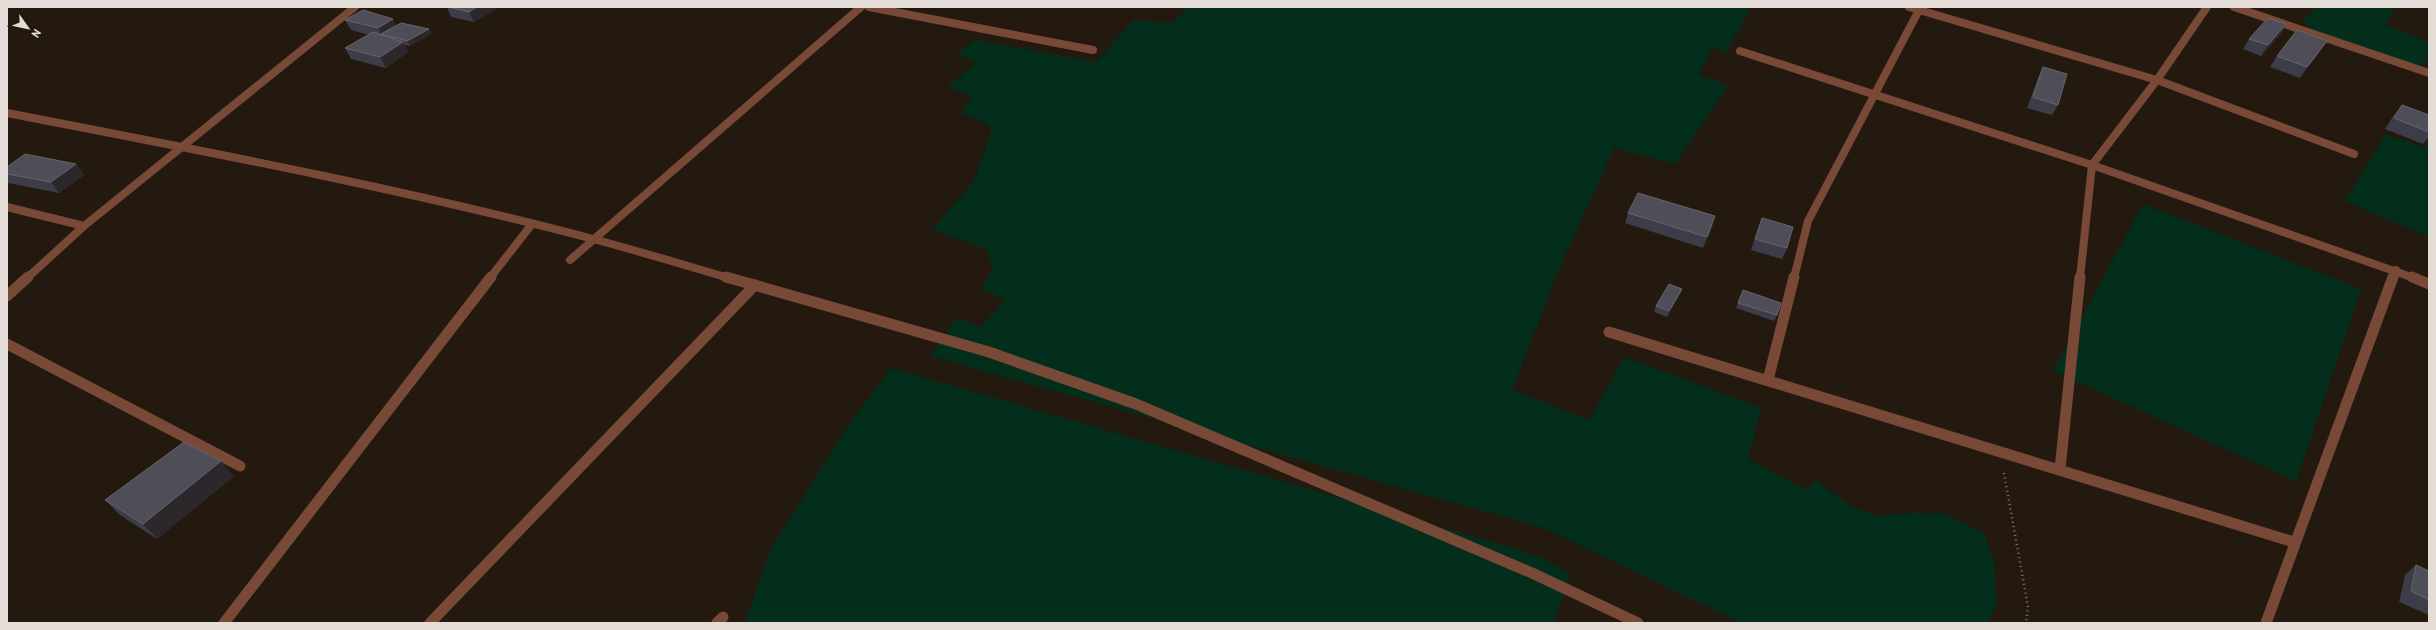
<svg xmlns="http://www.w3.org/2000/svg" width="2436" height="630" font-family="'PT Sans',sans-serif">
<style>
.green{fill:#042e1c}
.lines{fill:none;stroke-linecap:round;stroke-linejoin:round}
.path{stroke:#817870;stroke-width:2.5;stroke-dasharray:1 3.5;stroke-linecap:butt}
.minor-far1{stroke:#784936;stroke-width:8}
.minor{stroke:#784936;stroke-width:11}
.tertiary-far1{stroke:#784936;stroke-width:8}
.tertiary{stroke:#784936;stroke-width:11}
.wall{fill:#3d3d49}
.shaded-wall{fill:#2b272b}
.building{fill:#4f4e58;stroke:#66646c}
</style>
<rect width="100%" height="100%" fill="#23190f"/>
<path class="green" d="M1189,7h562l-25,45 -14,-4 -13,26 29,12 -53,78 -61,-16 -54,119 -48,123 77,30 35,-63 137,51 -13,51 58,31 11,-9 33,25 26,10 35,-3 34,1 39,19 10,29 3,40 -8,21h-247l-198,-95 -614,-172 26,-38 25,9 24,-27 -23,-11 11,-21 -7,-19 -54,-19 42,-49 17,-48 -4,-9 -26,-11 11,-17 -25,-9 29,-24 -19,-9 18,-14 121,22 38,-42 38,3z
M2317,7h79l-11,18 44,17v15l-11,15 -102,-35 -13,-17z
M2386,134l39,14 4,-10v99l-84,-36z
M2143,204l218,85 -65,192 -243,-110z
M891,368l622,180 30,10 28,17 -18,48h-808l25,-73 78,-124z"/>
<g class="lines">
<path class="path" d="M2004,473l24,134 -2,16"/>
<path class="minor-far1" d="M869,7l224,43
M1909,7l248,73 197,74
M2234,7l195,66
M1740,51l352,114 322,113
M7,207l77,19
M570,260l291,-253
M27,278l57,-52 271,-219
M490,278l42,-54
M1794,278l14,-57 111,-211
M2080,278l12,-113 65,-85 50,-73
M2393,278l3,-8"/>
<path class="minor" d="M2412,277l17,7
M7,296l21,-19
M1609,332l685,210
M7,344l233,122
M1768,380l26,-103
M2060,469l20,-192
M224,623l267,-346
M430,623l325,-338
M717,623l6,-6
M2266,623l127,-346"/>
<path class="tertiary-far1" d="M7,113c196,38 393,75 586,126 46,12 91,26 136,39"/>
<path class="tertiary" d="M726,277l263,75 147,52 396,169 106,50"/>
</g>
<path class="wall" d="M447,7h52l-25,15 -23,-5z
M393,19l3,7 33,3 2,5 -21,12 -6,-1 4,7 -22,16 -35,-9 -6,-11 24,-13 -18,-5 -6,-10z
M2286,24l-6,11 -19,21 -18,-7 6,-10z
M2327,41l-27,37 -30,-11 7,-11z
M2043,67l15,38 -6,10 -25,-7 11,-30z
M2402,105l27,10v22l-6,7 -38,-15 9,-14z
M76,164l8,11 -25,18 -51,-10 -1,-2v-14z
M1628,213l87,3 -3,11 -9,21 -78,-25z
M1762,218l25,30 -5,11 -31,-9z
M1682,289l-2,5 -13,23 -13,-5 2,-6z
M1743,290l34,25 -3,6 -38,-13z
M234,476l-77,63 -37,-24 -15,-15z
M2416,565l13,6v44l-30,-13 6,-27z"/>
<path class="shaded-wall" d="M477,7h22l-25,15 -5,-10z
M393,19l5,10 -17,5 -3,-6z
M2286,24l-6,11 -19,21 7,-11z
M429,29l2,5 -21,12 -3,-5z
M2327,41l-7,10 -20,27 7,-11z
M403,42l5,10 -22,16 -6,-11z
M76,164l8,11 -25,18 -8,-11z
M1715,216l-3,11 -9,21 4,-11z
M1682,289l-2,5 -13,23 2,-6z
M221,461l13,15 -77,63 -14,-15z"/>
<path class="building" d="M448,7h29l-8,5z
M363,10l30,9 -15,9 -33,-8z
M2268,18l18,6 -18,21 -19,-6z
M401,23l28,6 -22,12 -26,-7z
M2297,30l30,11 -20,26 -30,-11z
M373,32l30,10 -23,15 -35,-9z
M2043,67l24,7 -9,31 -25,-8z
M2402,105l27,10v17l-35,-14z
M25,154l51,10 -25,18 -44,-8v-7z
M1638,193l77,23 -8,21 -79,-24z
M1762,218l31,9 -6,21 -32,-9z
M1669,284l13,5 -13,22 -13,-5z
M1743,290l38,13 -4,12 -39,-12z
M184,442l37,19 -78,63 -38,-24z
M2416,565l13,6v29l-18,-9z"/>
<rect width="2436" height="630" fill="none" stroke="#e4dcd6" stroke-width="16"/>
<g transform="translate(28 28) rotate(123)" stroke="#23190f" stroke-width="3" paint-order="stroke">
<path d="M0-3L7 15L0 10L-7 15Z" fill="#e4dcd6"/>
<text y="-6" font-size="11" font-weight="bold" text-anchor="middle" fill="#e4dcd6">N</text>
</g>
</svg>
